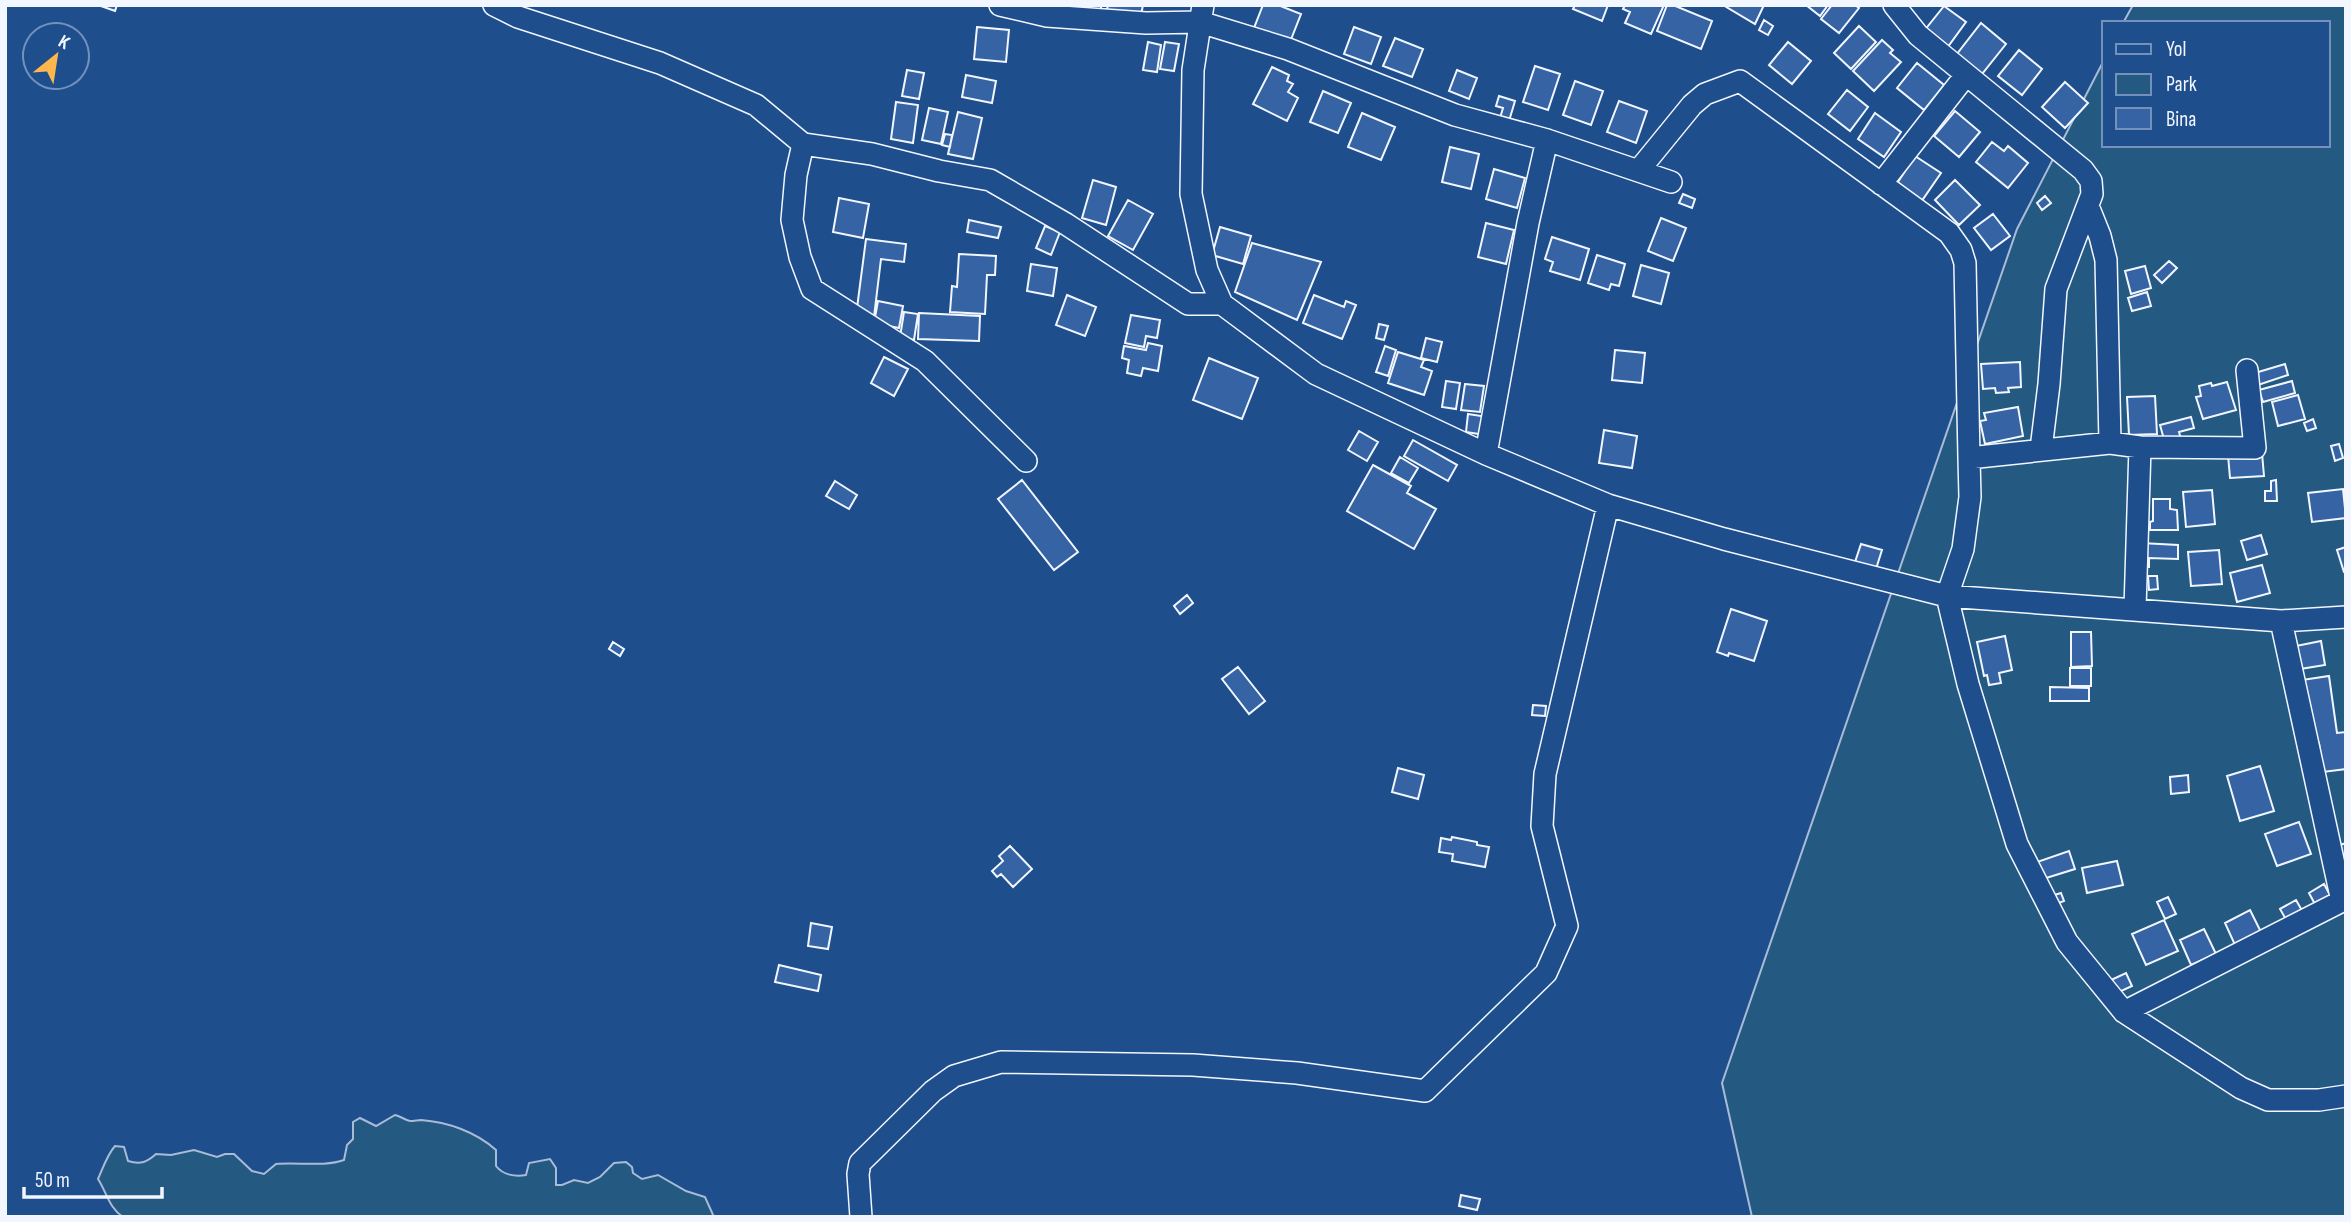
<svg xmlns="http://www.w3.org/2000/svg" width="2351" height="1222" font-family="'Sofia Sans Condensed',sans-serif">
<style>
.green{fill:#245a82;stroke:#a8bbd7;stroke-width:2}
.building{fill:#3563a3;stroke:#f2f6ff;stroke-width:2}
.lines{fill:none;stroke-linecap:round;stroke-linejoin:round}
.minor-casing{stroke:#f2f6ff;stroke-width:24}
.minor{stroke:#1f4e8c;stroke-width:21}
</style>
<rect width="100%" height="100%" fill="#1f4e8c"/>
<path class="green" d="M2133,5h213v1212h-594l-30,-134 295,-854 87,-169v85h224v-122h-205z
M395,1115c5,1 10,5 15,6 3,0 9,-1 11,-1 27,2 55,12 75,30v16c7,9 19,11 30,9l3,-12 21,-4 6,9v17h6l12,-5 14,3 12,-6 14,-14 12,-1 6,5 1,6 9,6 16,-4 28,16 19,6 9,20h-591c-14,-9 -16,-24 -25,-38 5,-11 9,-24 17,-33l9,1 4,14c13,4 19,1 28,-7l15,1 23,-5 23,7 8,-3h9l18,17 12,3 12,-10c21,-2 49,3 68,-4l3,-15 6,-6v-17l7,-4 16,8z"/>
<path class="building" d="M98,5h19l-2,6z
M1076,5h25v6l-26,-3z
M1108,5h35l-3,15 -34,-6z
M1263,5h15l23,9 -11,28 -36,-14z
M1575,5h33l-6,16 -29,-12z
M1625,5h39l-13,29 -26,-11 5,-11 -7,-3z
M1667,5h6l39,16 -11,28 -44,-18z
M1723,5h41l-9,19z
M1806,5h22l-8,11z
M1832,5h23l4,3 -20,25 -18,-14z
M1944,6l22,16 -19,26 -23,-17z
M1764,20l9,6 -5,9 -9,-5z
M1981,23l25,21 -28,35 -25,-20z
M1859,26l17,16 -25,27 -17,-16z
M977,27l32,3 -3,32 -32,-3z
M1354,27l27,10 -10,27 -27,-10z
M1395,38l28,11 -11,28 -29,-11z
M1882,40l11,10 -3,3 11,9 -27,29 -21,-20z
M1148,42l13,3 -4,27 -14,-2z
M1165,42l14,2 -5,27 -14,-2z
M1788,42l23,19 -19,23 -23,-19z
M2019,50l23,19 -20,26 -24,-19z
M1917,63l27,22 -20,25 -27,-22z
M1535,66l25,8 -12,36 -25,-8z
M1272,67l17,8 -2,6 6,3 -5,8 10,6 -11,23 -34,-17z
M907,70l17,3 -5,26 -17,-3z
M1457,70l20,8 -8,21 -20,-8z
M966,75l30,6 -4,22 -30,-6z
M1575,81l28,10 -12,34 -28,-10z
M2065,82l23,21 -23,25 -23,-21z
M1847,90l21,17 -18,24 -22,-17z
M1323,91l28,12 -13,30 -28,-11z
M1499,96l16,5 -6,20 -9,-3 3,-10 -7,-2z
M1619,101l28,10 -11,32 -29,-11z
M896,102l22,3 -5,38 -22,-4z
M929,108l19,4 -7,32 -19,-4z
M1955,111l25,21 -21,25 -25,-21z
M958,112l24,6 -9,41 -25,-5z
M1362,113l33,14 -14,33 -33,-13z
M1875,113l26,19 -17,25 -26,-18z
M945,134l7,1 -2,12 -8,-2z
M1992,142l12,9 4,-5 20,17 -20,25 -32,-26z
M1450,147l29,7 -8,35 -29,-7z
M1915,156l26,17 -20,29 -25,-17z
M1494,169l31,9 -8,30 -31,-9z
M1093,180l23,7 -10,38 -24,-7z
M1955,180l25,25 -21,20 -24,-25z
M1683,194l12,5 -3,9 -13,-5z
M2045,196l6,7 -9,7 -5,-7z
M839,198l30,6 -6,34 -30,-6z
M1128,200l25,14 -20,36 -25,-14z
M1993,214l17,22 -19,14 -17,-22z
M1661,218l25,10 -13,33 -25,-10z
M969,220l32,7 -3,11 -31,-6z
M1486,223l28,7 -8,34 -28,-7z
M1045,226l15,6 -9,23 -15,-7z
M1220,227l31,9 -8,28 -31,-9z
M1552,237l37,12 -9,31 -30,-9 3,-9 -8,-3z
M866,239l40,5 -2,18 -23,-3 -7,58 -17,-9z
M1252,243l69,19 -24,58 -62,-28z
M959,254l37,2 -1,19h-8l-2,39 -35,-2 2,-26 5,1z
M1597,255l28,9 -6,22 -8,-2 -2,6 -21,-7z
M2169,261l8,7 -15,15 -8,-8z
M1031,264l26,4 -4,28 -26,-5z
M1641,265l28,8 -8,31 -28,-8z
M2145,266l6,22 -20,6 -6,-23z
M2147,292l4,14 -19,5 -4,-13z
M1067,295l29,12 -11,29 -29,-11z
M1314,295l30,12 2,-6 10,4 -14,34 -39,-16z
M878,301l25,5 -4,22 -25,-5z
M904,312l14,2 -4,26 -14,-3z
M919,313l61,3 -1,25 -61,-2z
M1131,315l29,5 -3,18 -11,-2 -2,11 -19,-4z
M1379,324l9,2 -4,14 -8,-2z
M1426,338l16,4 -5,20 -16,-4z
M1148,343l14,3 -4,25 -15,-3 -2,8 -14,-3 2,-13 -7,-2 2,-12 22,4z
M1385,346l11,4 -8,26 -12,-4z
M1615,350l30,3 -3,30 -30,-3z
M1398,352l26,8 -3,7 11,4 -8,24 -36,-12z
M884,357l24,12 -14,27 -23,-13z
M1209,358l49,20 -16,41 -49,-19z
M2020,362l1,25 -13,1 1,4 -13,1 -1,-5 -12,1 -2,-25z
M2285,364l3,11 -30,10 -3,-12z
M1446,381l14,2 -4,26 -14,-2z
M2292,381l3,12 -32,9 -4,-12z
M2227,382l9,28 -33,9 -7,-22 5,-1 -2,-10 12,-3 1,3z
M1465,384l19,2 -4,26 -19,-2z
M2298,395l7,24 -27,7 -6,-24z
M2155,396l2,38 -28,1 -2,-38z
M2018,407l5,29 -38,8 -5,-23 6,-1 -2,-7z
M1468,414l20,3 -3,18 -19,-3z
M2191,417l3,11 -15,4 2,7 -16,4 -5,-18z
M2313,419l3,9 -9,3 -3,-8z
M1604,430l33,6 -5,32 -33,-5z
M1359,431l19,11 -11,19 -19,-11z
M1413,440l44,25 -9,16 -44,-25z
M2339,444l4,14 -8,3 -4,-15z
M2262,453l2,23 -34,2 -2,-23z
M1400,457l18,11 -9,15 -18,-10z
M1373,465l38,21 -4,7 29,16 -22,40 -67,-38z
M1022,480l56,72 -24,18 -56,-71z
M2276,480l1,21h-12v-10h6v-10z
M835,481l22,14 -8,14 -23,-13z
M2343,489l3,29 -34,4 -4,-29z
M2212,490l3,34 -29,3 -3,-35z
M2153,499h17v10l7,1 1,20h-28v-8l3,-1z
M2261,535l6,19 -20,6 -6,-19z
M2141,543l37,2v14l-29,-1v9h-9z
M1861,544l21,6 -6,19 -21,-7z
M2346,547v25h-2l-7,-22z
M2219,550l3,34 -31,2 -3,-34z
M2262,565l8,28 -33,9 -7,-29z
M2148,576h9l1,13 -9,1z
M1187,595l6,8 -13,11 -6,-8z
M1731,609l36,12 -13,40 -25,-8 -1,3 -11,-4z
M2071,632h20l1,34 -21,1z
M2005,636l7,34 -13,3 2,10 -12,2 -2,-10 -3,1 -7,-34z
M2321,641l4,24 -25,4 -4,-23z
M613,642l11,7 -4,7 -11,-7z
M1238,667l27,34 -16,13 -27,-35z
M2070,668h21v18h-21z
M2329,676l8,57 9,-1v37l-23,3 -4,-29 -8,1 -9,-64z
M2050,687l39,1v13h-39z
M1533,705l13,1 -1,10 -13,-1z
M2260,766l14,45 -34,10 -13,-45z
M1398,768l26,7 -6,24 -26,-7z
M2188,775l1,17 -18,2 -1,-17z
M2299,822l12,32 -34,12 -12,-32z
M1452,837l25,5v3l12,2 -4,20 -33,-6 1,-7 -14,-2 2,-14 10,2z
M2346,843v27l-9,-24z
M1010,846l22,23 -19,18 -12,-13 -4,3 -5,-6 11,-10 -4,-5z
M2069,851l6,18 -32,10 -6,-17z
M2117,861l6,24 -36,8 -5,-25z
M2324,884l7,13 -15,9 -7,-13z
M2061,893l3,8 -10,4 -3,-9z
M2168,897l8,17 -11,5 -8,-17z
M2296,900l8,14 -16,9 -8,-14z
M2250,910l11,22 -26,13 -10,-22z
M2164,920l14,31 -32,14 -14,-31z
M811,923l21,4 -4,22 -20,-3z
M2204,929l12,25 -25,11 -11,-25z
M779,965l42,10 -3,16 -43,-9z
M2126,973l6,13 -15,7 -6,-13z
M1461,1195l19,4 -3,11 -18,-4z"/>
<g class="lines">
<g class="minor-casing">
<path id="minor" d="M494,5l24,12 142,46 96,42 47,39 69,10 67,17 51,9 76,44 122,80h34
M1000,5l47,11 99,7 54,-1 88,27 167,66 92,25 124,42
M1203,5l-10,65 -2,124 16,76 15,34 94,70 170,80 122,51 116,34 223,57 334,25 65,-4
M1894,5l24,30 165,135 8,11 1,13 -36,95 -7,95 -8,65
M803,144l-7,31 -4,45 8,37 12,32 113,72 101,100
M1639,170l53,-65 13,-11 35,-13 209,152 12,17 4,13 4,195
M1881,184l85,-109
M2088,206l12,30 6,24 4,183
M2247,370l8,78 -115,-1 -30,-4 -141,15 1,39 -7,52 -16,47 21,88 49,160 50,98 57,70 117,76 27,12h51l27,-4
M1486,454l42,-231 19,-83
M2135,609l5,-162
M2124,1012l218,-111 -61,-280
M861,1217l-3,-43 2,-11 73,-72 21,-15 47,-14 192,3 104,8 128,18 121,-118 21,-47 -25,-100 3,-52 63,-269"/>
</g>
<use href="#minor" class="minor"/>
</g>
<rect width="2351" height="1222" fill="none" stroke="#f2f6ff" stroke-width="14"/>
<rect x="2102" y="21" width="228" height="126" fill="#1f4e8c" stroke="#7391ba" stroke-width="2"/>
<rect x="2116" y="44" width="35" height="10" fill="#1f4e8c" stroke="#7391ba" stroke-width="2"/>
<text x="2166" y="56" font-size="21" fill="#f2f6ff">Yol</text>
<rect x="2116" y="74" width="35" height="21" fill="#245a82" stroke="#7391ba" stroke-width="2"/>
<text x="2166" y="91" font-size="21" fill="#f2f6ff">Park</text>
<rect x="2116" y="108" width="35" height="21" fill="#3563a3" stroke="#7391ba" stroke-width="2"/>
<text x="2166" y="126" font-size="21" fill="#f2f6ff">Bina</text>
<g transform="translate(56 56) rotate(30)"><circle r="33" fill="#1f4e8c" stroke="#7391ba" stroke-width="2"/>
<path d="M0-5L12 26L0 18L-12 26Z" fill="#ffb74d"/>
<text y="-10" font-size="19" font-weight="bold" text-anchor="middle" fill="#f2f6ff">K</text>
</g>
<path d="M24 1187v10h138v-10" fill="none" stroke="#f2f6ff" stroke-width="3.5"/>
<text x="35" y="1187" font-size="21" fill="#f2f6ff" stroke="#1f4e8c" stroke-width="5" paint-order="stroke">50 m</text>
</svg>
